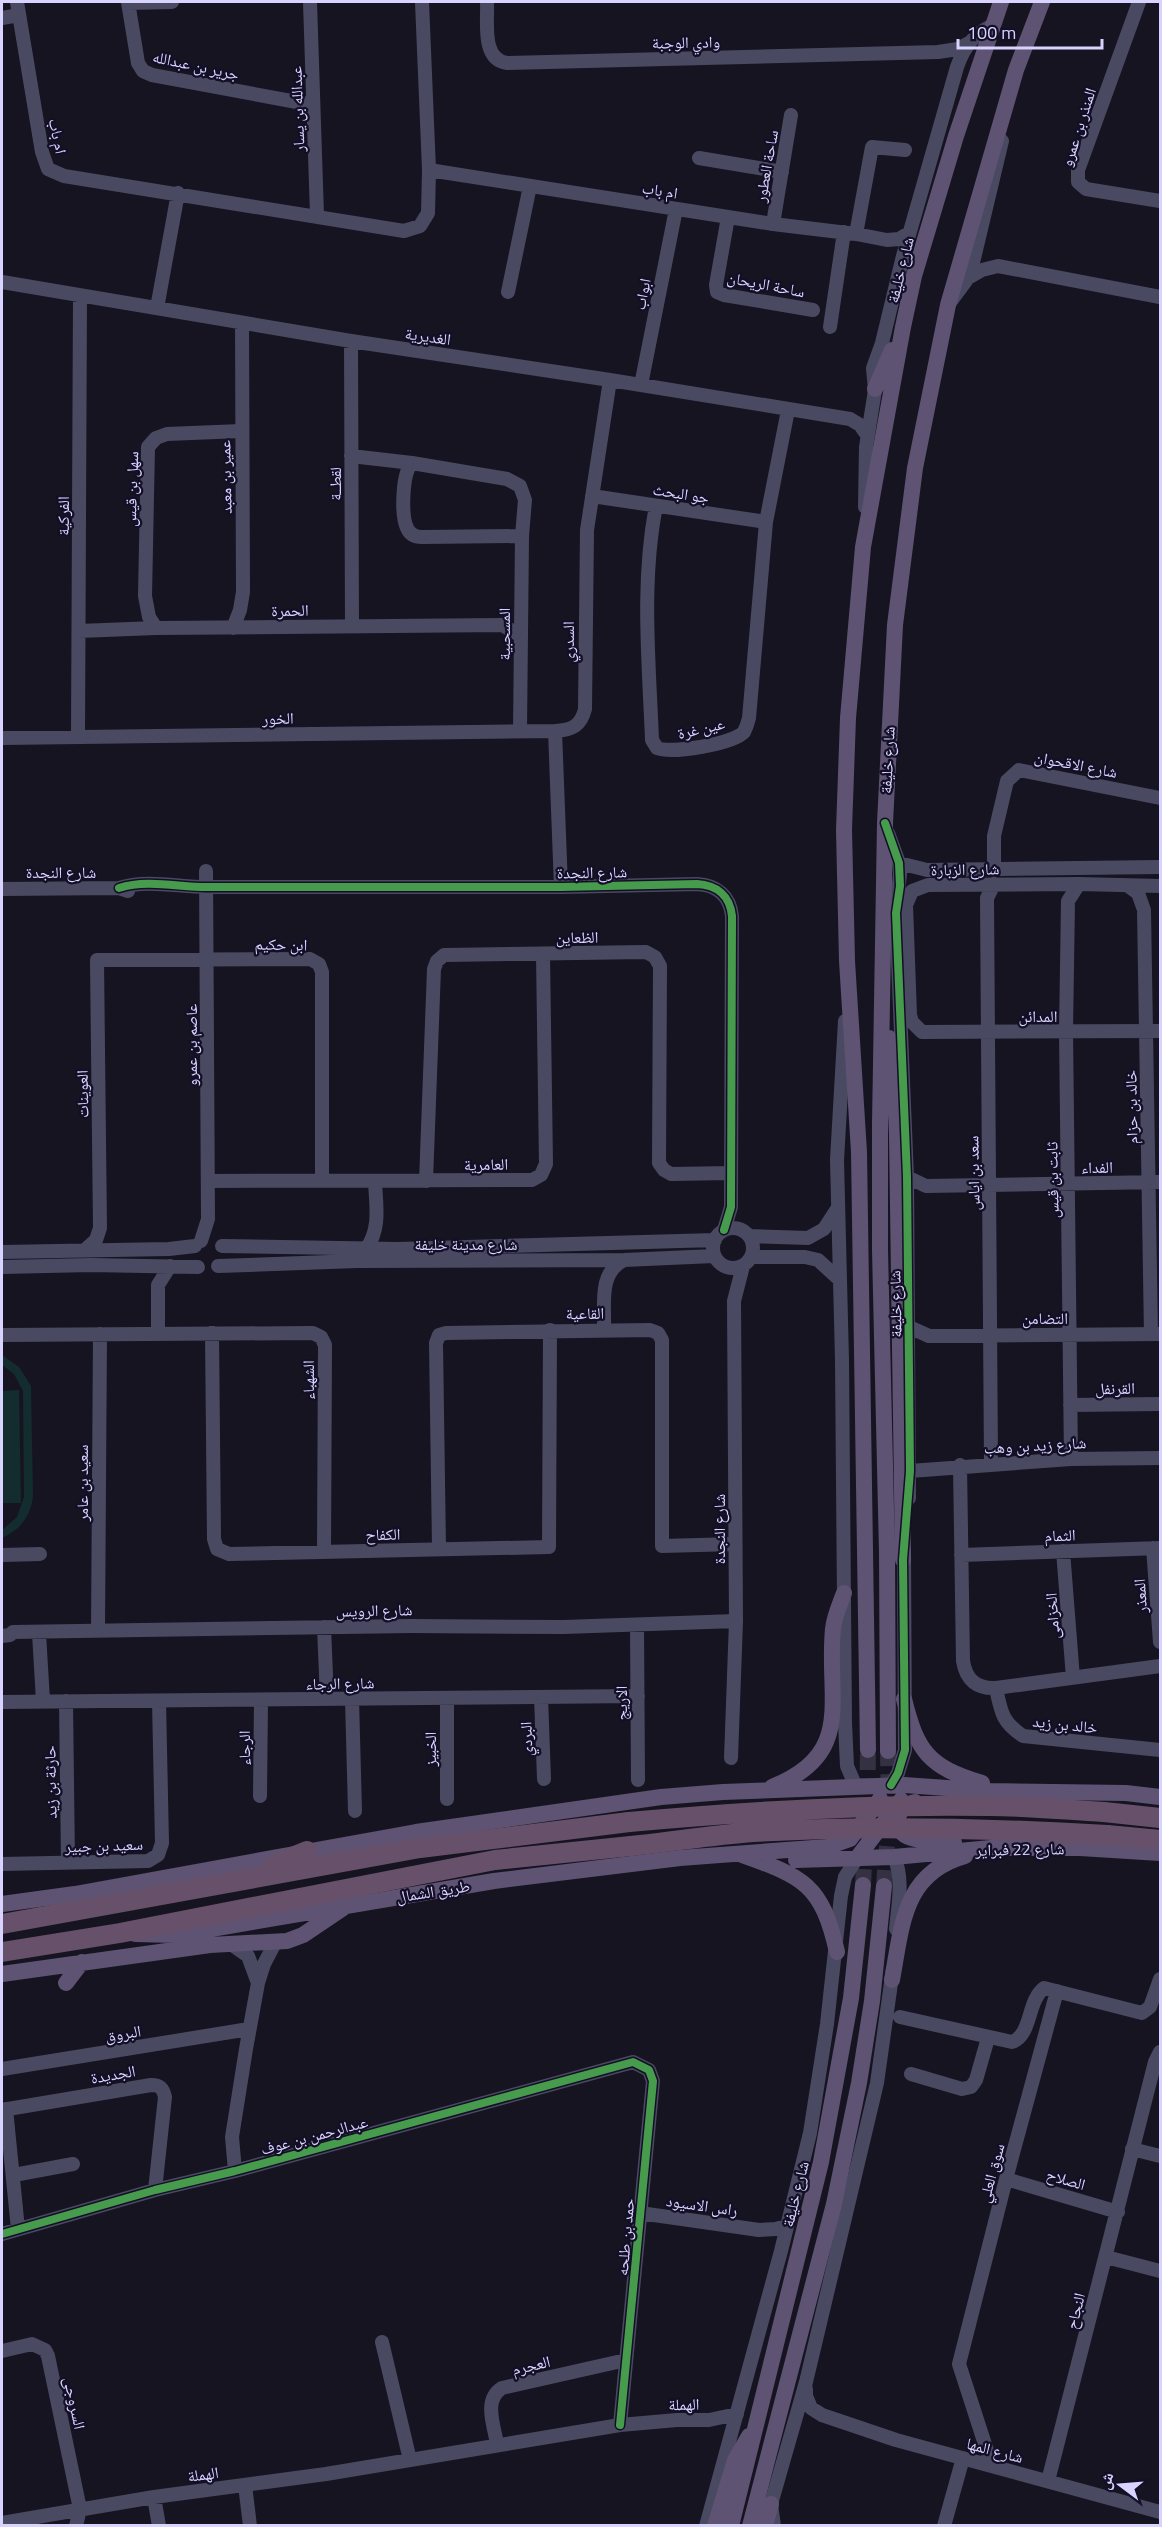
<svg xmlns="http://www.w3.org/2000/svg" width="1162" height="2527" font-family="'Titillium Web','Noto Naskh Arabic',sans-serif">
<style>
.green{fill:#132c2d}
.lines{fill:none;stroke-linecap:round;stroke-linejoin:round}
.major-tunnel{stroke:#333142;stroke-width:16;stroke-dasharray:16 8;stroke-linecap:butt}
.minor{stroke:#4a4962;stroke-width:14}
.major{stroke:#5e5373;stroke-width:16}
.highway{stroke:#67516a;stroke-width:20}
.highway-bridge{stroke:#67516a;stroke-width:20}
.cycleway-casing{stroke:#130f26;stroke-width:11}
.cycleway{stroke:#469c4c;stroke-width:8}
.labels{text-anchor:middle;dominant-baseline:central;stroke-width:4.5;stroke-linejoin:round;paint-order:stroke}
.street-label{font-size:16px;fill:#d9d4ff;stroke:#130f26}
</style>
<rect width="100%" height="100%" fill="#161421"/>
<path class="green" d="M2,1355l17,12 12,19 2,110c-2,20 -13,34 -31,42v-8l15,-13 7,-20 -1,-106 -9,-17 -12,-9z
M19,1390l2,113h-19v-112z"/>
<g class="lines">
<path class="major-tunnel" d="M867,1818l1,-68
M863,1885l2,-41
M884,1886l5,-69 -1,-66"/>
<path class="minor" d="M17,2l25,150 6,17 16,7 340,55 16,-5 8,-13 1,-43 -7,-168
M128,2l10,61 5,8 9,4 161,30
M310,2l7,213
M487,2c1,19 -6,58 20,61l431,-11 20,-3 11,-6
M1139,2l-61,168v12l8,7 74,12
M128,3l44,-1
M2,18l17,-3
M699,158l83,14
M429,170l344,54 83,10 31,6 12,-1 10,-6
M728,217l-12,68 1,7 7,3 89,15
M773,224l18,-109
M856,234l16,-87 33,3
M968,278l14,-8 16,-4 162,31
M2,282l349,59 259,39 240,39 10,6 7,10
M508,292l22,-106
M951,301l17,-23 3,-7 31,-130
M157,308l21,-115
M830,327l14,-95
M351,341l1,285
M641,385l35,-176
M351,456l61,7 95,16 13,7 5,14 -3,36 -2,195
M412,463c-10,10 -11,52 -5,65 3,7 9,9 15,9l100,-1
M592,496l174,26
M656,506c-15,76 -7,157 -4,234l5,8c15,6 76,-4 87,-16 2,-4 4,-10 5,-14l17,-196 22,-112
M865,507l1,-60 9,-57 -2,-22 9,-25 21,-87 54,-189c7,-20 17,-33 36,-42
M156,628l-7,-11 -4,-21 3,-149 8,-9 11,-4 74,-3
M233,628l7,-18 3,-18 -1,-269
M79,631l77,-3 346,-3 19,11
M555,731l6,156
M78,737l2,-441
M2,738l553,-7c17,-1 26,-5 30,-22l2,-179 23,-150
M888,833l11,30 1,11 -4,39 11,264 2,321
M899,863l28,7 233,-3
M994,870v-34l13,-55 12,-11 141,28
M1128,886l10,7 6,17 7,424
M1160,886l-81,-2 -151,1 -16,6 -6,14 4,110 2,7 10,10 238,-1
M119,888c28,-9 59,-1 87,-1h355l136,-3c20,1 33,12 35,32l-1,291 -7,23
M2,889l117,-1 9,3
M845,1021l-8,139 5,200 3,363 2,43 9,21
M907,1177l19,9 234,-4
M208,1181l324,-1 9,-5 5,-11 -3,-210
M426,1181l8,-212 3,-8 7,-6 202,-3 9,5 5,9 -1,197 5,7 7,4 60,-1
M713 1248a20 20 0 1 1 40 0a20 20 0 1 1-40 0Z
M750,1236l58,2 16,-9 13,-20
M201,1241l7,-22 -2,-348
M222,1246l176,3 317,-9
M86,1249l10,-9 4,-12 -3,-268 213,-1 9,5 3,8v208
M366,1249c15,-20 10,-44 9,-67
M2,1252l167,-3 26,-3
M751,1257h54l13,3 22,20
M218,1266l139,-5 267,-1 90,-4
M2,1267l89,-2 107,2
M909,1327l20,9 231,-2
M604,1329c1,-25 -6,-56 20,-69
M212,1333l2,206 3,10 12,5 320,-7 1,-217
M158,1334v-49l12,-19
M2,1335l311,-2 8,4 4,8 -1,206
M1070,1405l90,-1
M1071,1459l-5,-427 2,-131 11,-17
M991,1463l-4,-565 7,-14
M960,1465l3,196c3,19 14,28 33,27l164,-22
M910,1471l161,-12 89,-1
M439,1548l-3,-205 3,-8 7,-2 204,-3 8,3 4,7v206l73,-2
M1153,1548l7,94
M1063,1551l10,127
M2,1555l38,-1
M961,1555l199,-7
M637,1625l1,155
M324,1627l3,72
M98,1631l2,-297
M39,1633l4,68
M2,1636l8,-1 3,-3 398,-6 153,1 172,-6
M996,1688c5,24 6,34 27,48l137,14
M541,1697l3,82
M447,1698v101
M352,1699l3,112
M66,1701l2,162
M2,1702l636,-6
M731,1758l5,-137 -2,-320 9,-35
M891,1785l7,-12 7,-23 -1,-200
M260,1796l1,-96
M894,1857c10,22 4,49 2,72
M2,1864l146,-3 10,-6 4,-12 -3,-142
M231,1944l17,12 10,27
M900,2017l112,25c20,-7 15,-41 32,-54l98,25 8,-6 10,-28
M2,2069l247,-40
M911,2074l51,15 9,-2 5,-7 12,-42
M6,2109l12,120
M2,2110l149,-25c9,0 12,3 14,12l-10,93
M1132,2149l28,7
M235,2171l-3,-34 14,-88 12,-66 6,-19 11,-21
M14,2175l59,-11
M1006,2179l112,33
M640,2213l119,17 17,-1 10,-3
M2,2234l153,-44 80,-19 398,-109 16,8 4,11 -33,344
M1106,2257l54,14
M382,2342l28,118
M2,2351l30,-7 13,6 3,6 32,153 -4,17
M806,2389v7l5,12 11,7 74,25 264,72
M497,2444c-3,-19 -14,-44 5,-56l124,-28
M992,2466l-33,-102 47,-185 51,-188
M1048,2481l107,-419 5,-10
M245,2485l5,41
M154,2497l5,29
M2,2523l152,-26 172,-23 294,-49 57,-5h32l28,-6
M706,2526l75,-275 29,-118 17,-109 14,-128 4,-19 12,-19
M774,2526l-3,-22 35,-122 71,-299 16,-114
M944,2526l19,-68"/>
<path class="major" d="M875,389l17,-39
M889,1038l5,25 3,72 6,425
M904,1699c13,53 25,68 78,84
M868,1750l-9,-598 -12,-191 -3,-131 4,-112 15,-171 40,-220 11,-51 42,-140 45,-134
M888,1751l-1,-198 -7,-303v-127l5,-300 10,-198 20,-157 33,-163 68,-235 26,-68
M772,1787c84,-33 54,-88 61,-158 1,-12 7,-25 11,-36
M915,1802c-9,2 -15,7 -17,16 -4,28 39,22 56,24
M742,1855c62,22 80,30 95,97
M857,1858l44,-58
M796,1860l98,-3 97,-9h89l80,5
M2,1904l73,-10 341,-62 245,-35 62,-5 181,-7 86,6 136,2 34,4
M135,1934l41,1 318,-54 186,-23 147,-11 23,-8 30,-40
M2,1974l208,-29 77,-4 16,-6 40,-27
M892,1980c10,-54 11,-107 73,-124
M66,1983l16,-21
M715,2526l20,-66 14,-24
M731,2526l90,-364 30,-164 12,-113
M750,2526l84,-322 25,-121 13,-82 12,-115
M765,2526l6,-22"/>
<path class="highway" d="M1104,1812l56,6
M1107,1835l53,5
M273,1865l34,-14
M2,1924l418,-76 209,-26
M2,1952l118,-19 375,-73 136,-14"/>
<path class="highway-bridge" d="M629,1822c120,-11 240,-18 361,-16 38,0 76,4 114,6
M631,1846c40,-4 81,-11 122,-14 118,-7 236,-4 354,3"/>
<g class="cycleway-casing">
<path id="cycleway" d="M885,823l14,40 1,23 -4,27 11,264 3,294 -7,89 2,190 -7,23 -7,12
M119,888c28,-9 59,-1 87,-1h355l136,-3c20,1 33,12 35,32l-1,291 -7,23
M2,2234l153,-44 80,-19 398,-109 16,8 4,11 -33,344"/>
</g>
<use href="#cycleway" class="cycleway"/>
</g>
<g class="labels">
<g class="street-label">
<text transform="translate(686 42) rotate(-1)">وادي الوجبة</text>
<text transform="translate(196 65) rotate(12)">جرير بن عبدالله</text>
<text transform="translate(297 109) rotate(-92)">عبدالله بن يسار</text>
<text transform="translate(1078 127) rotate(-72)">المنذر بن عمرو</text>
<text transform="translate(58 136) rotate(78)">ام باب</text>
<text transform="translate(766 166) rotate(-80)">ساحة العطور</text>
<text transform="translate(660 190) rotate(9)">ام باب</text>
<text transform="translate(900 270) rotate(-76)">شارع خليفة</text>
<text transform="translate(766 284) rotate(11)">ساحة الريحان</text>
<text transform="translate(642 294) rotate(-79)">ابواب</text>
<text transform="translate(428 336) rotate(8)">الغديرية</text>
<text transform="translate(225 477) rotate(-91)">عمير بن معبد</text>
<text transform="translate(335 484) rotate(-90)">لقطــة</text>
<text transform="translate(131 489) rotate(-88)">سهل بن قيس</text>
<text transform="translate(681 493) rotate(9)">جو البحث</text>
<text transform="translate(63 516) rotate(-90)">الفركية</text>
<text transform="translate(290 610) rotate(-1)">الحمرة</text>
<text transform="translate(504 634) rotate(-90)">المسحبية</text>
<text transform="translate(568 642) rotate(-90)">السدري</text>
<text transform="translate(278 718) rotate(-1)">الخور</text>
<text transform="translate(701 728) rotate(-13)">عين غرة</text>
<text transform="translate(887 760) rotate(-87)">شارع خليفة</text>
<text transform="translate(1076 764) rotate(11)">شارع الاقحوان</text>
<text transform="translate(965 869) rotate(-1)">شارع الزبارة</text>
<text x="61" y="872">شارع النجدة</text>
<text transform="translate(592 872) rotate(-1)">شارع النجدة</text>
<text transform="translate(577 937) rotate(-1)">الظعاين</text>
<text transform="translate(281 944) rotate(1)">ابن حكيم</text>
<text x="1038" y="1016">المدائن</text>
<text transform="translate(191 1045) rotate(-90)">عاصم بن عمرو</text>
<text transform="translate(82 1094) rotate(-91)">العوينات</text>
<text transform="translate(1131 1107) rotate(-91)">خالد بن حزام</text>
<text transform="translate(486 1164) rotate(-1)">العامرية</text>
<text transform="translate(1097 1167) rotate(-1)">الفداء</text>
<text transform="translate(973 1173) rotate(-91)">سعد بن اياس</text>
<text transform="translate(1052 1180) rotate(-91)">ثابت بن قيس</text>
<text x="466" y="1244">شارع مدينة خليفة</text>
<text transform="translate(895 1304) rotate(-91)">شارع خليفة</text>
<text transform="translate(585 1313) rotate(-1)">القاعية</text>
<text x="1045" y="1318">التضامن</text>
<text transform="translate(308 1380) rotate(-90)">الشهباء</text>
<text transform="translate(1115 1388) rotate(-1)">القرنفل</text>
<text transform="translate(1035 1445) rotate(-3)">شارع زيد بن وهب</text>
<text transform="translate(82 1483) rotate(-90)">سعيد بن عامر</text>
<text transform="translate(719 1529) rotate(-90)">شارع النجدة</text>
<text transform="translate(383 1534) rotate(-1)">الكفاح</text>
<text transform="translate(1060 1535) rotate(-2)">الثمام</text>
<text transform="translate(1140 1596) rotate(-94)">المعذر</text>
<text transform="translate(374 1610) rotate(-1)">شارع الرويس</text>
<text transform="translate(1052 1616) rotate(-94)">الخزامى</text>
<text transform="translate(340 1683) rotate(-1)">شارع الرجاء</text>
<text transform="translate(621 1703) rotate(-90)">الاريج</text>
<text transform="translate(1065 1724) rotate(6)">خالد بن زيد</text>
<text transform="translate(526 1739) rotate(-92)">البردي</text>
<text transform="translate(244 1748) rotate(-90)">الرجاء</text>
<text transform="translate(430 1749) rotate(-90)">الخبيز</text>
<text transform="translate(50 1782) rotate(-91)">حارثة بن زيد</text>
<text transform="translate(104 1845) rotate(-2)">سعيد بن جبير</text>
<text transform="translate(1020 1849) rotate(-1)">شارع 22 فبراير</text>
<text transform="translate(433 1891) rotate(-9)">طريق الشمال</text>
<text transform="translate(123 2033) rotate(-9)">البروق</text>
<text transform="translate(113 2074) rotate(-10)">الجديدة</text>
<text transform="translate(314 2135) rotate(-15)">عبدالرحمن بن عوف</text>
<text transform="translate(991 2173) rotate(-75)">سوق العلي</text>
<text transform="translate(1066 2179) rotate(16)">الصلاح</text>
<text transform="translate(795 2194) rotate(-76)">شارع خليفة</text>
<text transform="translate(702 2205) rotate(8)">راس الاسيود</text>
<text transform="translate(625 2237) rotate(-85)">حمد بن طلحه</text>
<text transform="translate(1075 2311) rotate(-76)">النجاح</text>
<text transform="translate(531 2365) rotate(-13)">العجرم</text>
<text transform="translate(75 2403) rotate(78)">السروجى</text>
<text transform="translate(684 2404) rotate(-1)">الهملة</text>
<text transform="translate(995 2450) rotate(15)">شارع المها</text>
<text transform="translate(203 2474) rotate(-8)">الهملة</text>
</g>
</g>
<rect width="1162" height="2527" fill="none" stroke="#d9d4ff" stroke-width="6"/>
<g transform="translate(1120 2485) rotate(286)" stroke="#130f26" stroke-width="4.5" paint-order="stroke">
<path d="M0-4.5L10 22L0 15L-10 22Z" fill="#d9d4ff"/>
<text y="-9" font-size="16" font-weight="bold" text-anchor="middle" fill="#d9d4ff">ش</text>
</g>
<path d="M958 39v9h144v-9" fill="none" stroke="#d9d4ff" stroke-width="3"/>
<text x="967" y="39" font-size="18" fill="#d9d4ff" stroke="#130f26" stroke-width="4.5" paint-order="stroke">100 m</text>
</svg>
